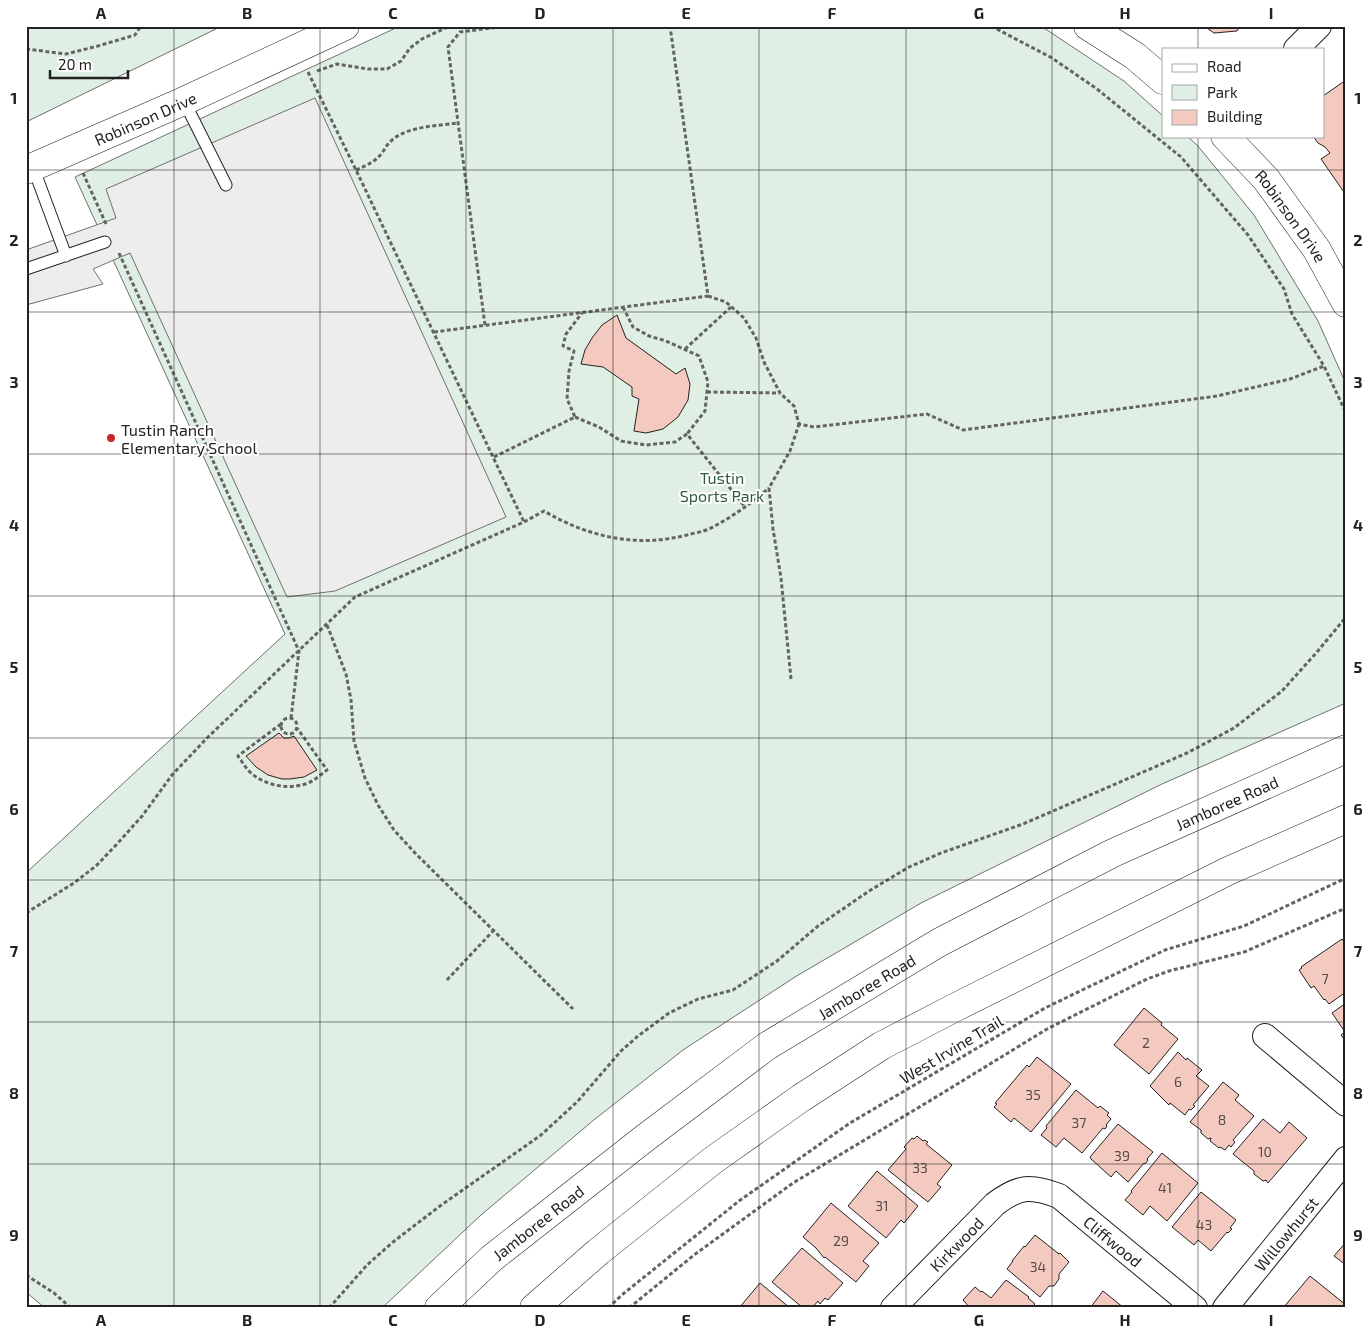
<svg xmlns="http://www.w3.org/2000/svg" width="1372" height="1334" font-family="'Exo 2',sans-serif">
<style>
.green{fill:#e0efe3;stroke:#6f6f6f}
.parking{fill:#ededed;stroke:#6f6f6f}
.building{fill:#f3c9c0;stroke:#222}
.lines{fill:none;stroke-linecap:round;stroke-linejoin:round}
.lane-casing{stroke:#222;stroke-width:13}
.street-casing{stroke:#222;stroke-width:26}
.secondary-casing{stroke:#222;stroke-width:29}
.primary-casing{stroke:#222;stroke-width:29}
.path{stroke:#646464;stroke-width:3;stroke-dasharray:4 2.5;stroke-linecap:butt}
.lane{stroke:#fff;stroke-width:11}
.street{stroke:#fff;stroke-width:24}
.secondary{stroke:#fff;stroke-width:28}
.primary{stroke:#fff;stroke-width:28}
.grid{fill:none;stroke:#222;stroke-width:1;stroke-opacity:0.55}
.poi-dot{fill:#c62828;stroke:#fff;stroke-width:2}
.labels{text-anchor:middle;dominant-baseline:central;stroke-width:4;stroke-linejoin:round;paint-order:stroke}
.number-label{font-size:14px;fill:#564c4a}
.street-label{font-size:16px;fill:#222;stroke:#fff}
.poi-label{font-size:16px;fill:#222;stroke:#fff;text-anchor:start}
.park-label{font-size:16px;fill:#2f5e38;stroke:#fff}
.neatline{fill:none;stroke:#222;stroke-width:2}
.grid-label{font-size:16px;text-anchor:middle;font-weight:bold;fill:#222}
</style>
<rect width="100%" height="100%" fill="#fff"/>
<path class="green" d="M26,26h196l-196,96z
M400,26h641l83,55 39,35v20h24l11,10 56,69 64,106 28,63v319l-184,81 -241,119 -126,74 -112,73 -88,69 -114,96 -99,93h-337l-19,-16v-419l259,-239 -210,-457z"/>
<path class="parking" d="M315,98l191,419 -171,74 -48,6 -157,-344 -37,16 10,15 -77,21v-55l90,-32 -10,-29z"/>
<path class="building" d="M1204,26h36l-3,5 -23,2z
M1346,80v115l-25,-36 9,-6 -5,-6 -7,-4 -5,-7h10v-40z
M617,315l9,23 50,36 9,-6 5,16 -2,16 -10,17 -15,12 -17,4 -12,-2 5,-32 -7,-3v-9l-29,-20 -22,-3 4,-14 7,-12 10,-13z
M279,733l5,5h5l5,-2 23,34 -13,7 -14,2h-8l-14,-4 -12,-8 -10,-11z
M1342,939l4,6v47l-17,12 -4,-5 -1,1 -10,-14 -3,2 -12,-18 3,-2 -1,-1z
M1346,1003v39l-5,-7 4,-3 -13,-19z
M1144,1008l18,15 -1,2 17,14 -29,35 -35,-29z
M1178,1052l8,8 1,-2 15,12 -6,6 13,10 -16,19 2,1 -4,4 -2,-1 -4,6 -15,-12 -1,2 -19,-19z
M1037,1057l34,27 -40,48 -17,-14 -3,4 -17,-15 3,-3 -2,-1 32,-38 2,2z
M1223,1082l16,13 -4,5 19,16 -21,24 2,2 -4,5 -2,-2 -4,5 -5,-3 -1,1 -9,-7 1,-3 -3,1 -7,-6v-3l-11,-8z
M1076,1090l22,18 2,-2 9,7 -2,2 4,4 -5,6 1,1 -2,3 -2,-1 -21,25 -18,-15 -8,9 -15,-12 6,-7 -1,-2z
M1263,1119l17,14 9,-11 18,16 -39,45 -2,-3 -3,1 -9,-7v-3l-21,-17z
M1118,1124l35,28 -6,7 1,1 -3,4 -1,-1 -16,19 -12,-11 -5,6 -20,-18 -1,-2z
M917,1136l6,5 1,-1 4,2 -2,2 26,21 -15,19 4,3 -13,15 -40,-32 18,-21 -2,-2 8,-9 2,1z
M1162,1153l36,30 -31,38 -17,-15 -7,9 -18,-15 7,-8 -1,-1z
M877,1171l41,35 -14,17 -3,-3 -15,18 -38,-32z
M1201,1192l35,28 -6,8 2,1 -4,4 -1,-1 -16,19 -13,-11 -4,5 -22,-18z
M831,1203l48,40 -16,18 6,5 -13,16 -31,-25 -1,1 -8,-10 -13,-11z
M1035,1235l24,19 1,-1 9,9 -10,12v5l-5,7h-5l-9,11 -33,-28 6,-8h-1l12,-15 1,1z
M1346,1242v23l-12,-9z
M802,1248l41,35 -15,17 -3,-2 -5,6 -2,-3 -6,7h-9l-31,-26z
M1310,1276l36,29 -3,3h-60z
M1006,1280l23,17 -1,1 7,6 -1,1 3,3h-67l-7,-8 12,-13 6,5 1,-1 9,7z
M760,1283l30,25h-51z
M1103,1291l21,17h-34z"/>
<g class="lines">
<g class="lane-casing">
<path id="lane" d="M184,101l42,84
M33,167l33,89
M26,269l79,-27"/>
</g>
<g class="street-casing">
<g id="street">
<path d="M1296,49l23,-23"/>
<path d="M1265,1036l81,68"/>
<path id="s1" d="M893,1308l102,-104c24,-18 36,-19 64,-8l136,112"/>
<path id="s2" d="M1225,1308l121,-149"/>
</g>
</g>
<g class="secondary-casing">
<g id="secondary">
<path d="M1088,26l47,30 28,24"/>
<path id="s3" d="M1225,136l41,43 51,71 29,53"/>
<path id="s4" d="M26,170l158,-69 161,-75"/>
</g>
</g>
<g class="primary-casing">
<g id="primary">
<path id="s5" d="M439,1308l53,-50 153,-120 122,-92 173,-104 173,-89 233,-104"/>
<path d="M534,1308l64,-56 114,-91 89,-63 80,-52 73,-38 274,-137 118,-52"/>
</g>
</g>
<path class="path" d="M991,26l61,32 45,31 84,68 67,78 36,54 8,25 32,52 22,47
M26,49l40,5 32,-8 37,-11 6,-9
M317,71l20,-7 31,5h19l14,-8 9,-13 12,-9 28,-13
M308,72l48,98 168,352
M356,170c11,-5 19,-8 26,-17 3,-4 5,-9 9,-12 16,-15 46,-15 67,-18
M83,173l23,51
M119,253l180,398 -8,67
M708,296l18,6 18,16 12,20 8,24 16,31 14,13 5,18 15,3 113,-13 36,16 254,-34 73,-17 34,-13
M623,307l10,20 16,9 17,5 33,15 9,26 -3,29 -18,23
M485,325l-37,-278 12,-15 47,-6
M434,332l274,-36 -38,-270
M685,349l46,-42
M707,392l73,1
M575,417l24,10 22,14 25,4 29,-3 12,-8 58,73
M494,457l81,-40 -8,-18 2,-28 5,-20 -11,-5 3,-12 16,-21
M327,625l19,49 5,26 3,41 11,37 13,27 16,25 21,23 158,156
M791,679l-10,-101 -8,-49 -4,-41 21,-37 9,-27
M281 726a8 8 0 1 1 16 0a8 8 0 1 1-16 0Z
M281,724l-43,32c3,4 6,9 9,13 16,18 47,23 67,11 4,-3 9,-7 13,-10l-30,-42
M26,913l48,-30 23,-18 20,-21 26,-29 29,-40 35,-37 148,-141 169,-75 20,-11c44,26 93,37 143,24 7,-2 15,-3 22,-6 22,-11 41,-25 60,-41
M447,980l46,-49
M26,1275l28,18 17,15
M329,1308l38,-43 26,-23 47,-36 101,-71 36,-33 44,-51 17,-15 31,-23 29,-14 35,-9 44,-29 41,-35 51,-35 40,-24 32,-14 82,-29 164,-71 47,-25 48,-37 35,-39 29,-35
M608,1308l15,-14 116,-93 111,-78 195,-115 120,-58 79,-24 102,-48
M629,1308l65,-53 99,-72 148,-89 106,-65 100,-50 22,-8 75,-19 102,-44"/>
<use href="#lane" class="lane"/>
<use href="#street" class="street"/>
<use href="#secondary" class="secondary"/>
<use href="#primary" class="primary"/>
</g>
<path class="grid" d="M174,26v1282M320,26v1282M466,26v1282M613,26v1282M759,26v1282M906,26v1282M1052,26v1282M1198,26v23M1198,136v1172M26,170h1320M26,312h1320M26,454h1320M26,596h1320M26,738h1320M26,880h1320M26,1022h1320M26,1164h1320"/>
<circle class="poi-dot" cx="111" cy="438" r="5"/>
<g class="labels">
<g class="number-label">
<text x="1325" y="978">7</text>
<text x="1146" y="1042">2</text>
<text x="1178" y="1081">6</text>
<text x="1033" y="1094">35</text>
<text x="1222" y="1119">8</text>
<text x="1079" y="1122">37</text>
<text x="1265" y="1151">10</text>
<text x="1122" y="1155">39</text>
<text x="920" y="1167">33</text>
<text x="1165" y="1187">41</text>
<text x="882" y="1205">31</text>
<text x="1204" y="1224">43</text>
<text x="841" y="1240">29</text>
<text x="1038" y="1266">34</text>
</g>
<g class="street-label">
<text stroke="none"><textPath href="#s4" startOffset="130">Robinson Drive</textPath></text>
<text stroke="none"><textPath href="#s3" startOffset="104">Robinson Drive</textPath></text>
<text stroke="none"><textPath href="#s5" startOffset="941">Jamboree Road</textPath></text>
<text stroke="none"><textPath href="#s5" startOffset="536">Jamboree Road</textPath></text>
<text transform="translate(951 1049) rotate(-31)">West Irvine Trail</text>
<text stroke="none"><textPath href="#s5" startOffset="131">Jamboree Road</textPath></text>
<text stroke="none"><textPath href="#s2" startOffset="96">Willowhurst</textPath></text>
<text stroke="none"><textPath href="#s1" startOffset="285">Cliffwood</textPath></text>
<text stroke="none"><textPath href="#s1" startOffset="90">Kirkwood</textPath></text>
</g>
<g class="poi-label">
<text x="121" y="429">Tustin Ranch<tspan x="121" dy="18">Elementary School</tspan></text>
</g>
<g class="park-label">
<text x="722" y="477">Tustin<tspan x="722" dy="18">Sports Park</tspan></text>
</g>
</g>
<rect width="1372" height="1334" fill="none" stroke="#ffffff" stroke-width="55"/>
<rect x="1162" y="48" width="162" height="90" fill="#ffffff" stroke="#a7a7a7"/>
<rect x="1172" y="64" width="25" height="8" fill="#ffffff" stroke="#a7a7a7"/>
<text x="1207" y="72" font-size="15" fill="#222222">Road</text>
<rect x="1172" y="85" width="25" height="15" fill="#e0efe3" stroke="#a7a7a7"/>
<text x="1207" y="98" font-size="15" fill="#222222">Park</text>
<rect x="1172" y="110" width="25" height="15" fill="#f3c9c0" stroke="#a7a7a7"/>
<text x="1207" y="122" font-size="15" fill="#222222">Building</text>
<path d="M50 70v8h78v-8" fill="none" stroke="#222222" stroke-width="2.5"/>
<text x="58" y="70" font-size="15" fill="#222222" stroke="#ffffff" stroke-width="4" paint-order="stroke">20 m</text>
<rect x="28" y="28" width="1316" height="1278" class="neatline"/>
<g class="grid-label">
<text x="101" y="19">A</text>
<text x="247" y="19">B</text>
<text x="393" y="19">C</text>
<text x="540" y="19">D</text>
<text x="686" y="19">E</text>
<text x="832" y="19">F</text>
<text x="979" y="19">G</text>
<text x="1125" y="19">H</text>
<text x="1271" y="19">I</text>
<text x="14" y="104">1</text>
<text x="1358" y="104">1</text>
<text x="14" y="246">2</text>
<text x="1358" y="246">2</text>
<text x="14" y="388">3</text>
<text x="1358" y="388">3</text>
<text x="14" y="531">4</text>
<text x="1358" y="531">4</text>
<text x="14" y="673">5</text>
<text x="1358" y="673">5</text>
<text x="14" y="815">6</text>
<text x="1358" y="815">6</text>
<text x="14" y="957">7</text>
<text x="1358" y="957">7</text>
<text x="14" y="1099">8</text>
<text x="1358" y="1099">8</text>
<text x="14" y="1241">9</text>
<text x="1358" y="1241">9</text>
<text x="101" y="1326">A</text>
<text x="247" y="1326">B</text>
<text x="393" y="1326">C</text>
<text x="540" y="1326">D</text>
<text x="686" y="1326">E</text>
<text x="832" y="1326">F</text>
<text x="979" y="1326">G</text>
<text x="1125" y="1326">H</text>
<text x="1271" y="1326">I</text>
</g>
</svg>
